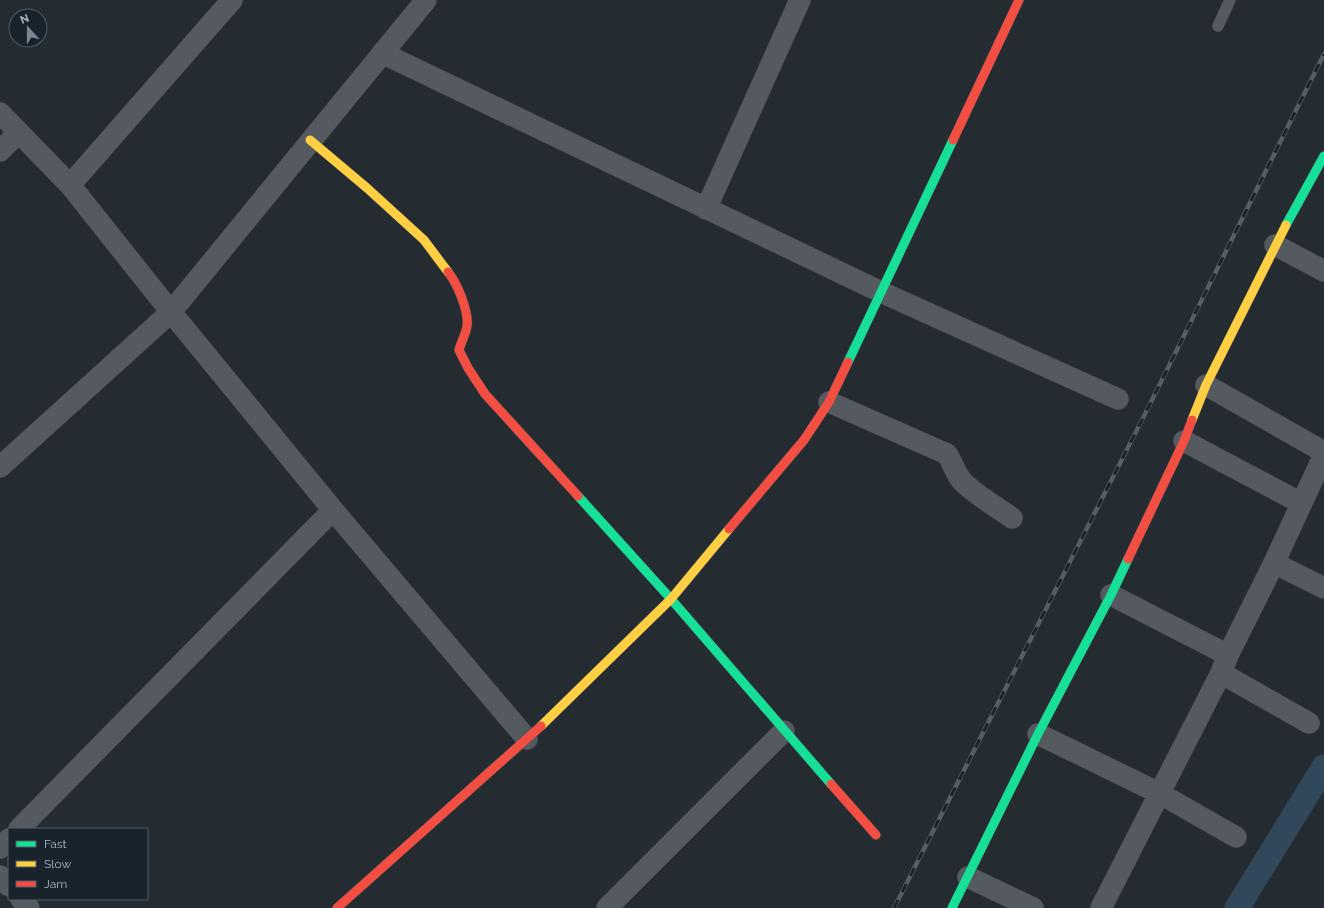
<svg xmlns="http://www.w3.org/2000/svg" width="1324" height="908" font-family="Raleway,sans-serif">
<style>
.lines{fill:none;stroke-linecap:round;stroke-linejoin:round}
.canal{stroke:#31485a;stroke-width:25}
.lane-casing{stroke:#42474c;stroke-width:12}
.street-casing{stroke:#42474c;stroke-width:22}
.fast-casing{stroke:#42474c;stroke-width:10}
.slow-casing{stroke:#42474c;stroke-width:10}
.jam-casing{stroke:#42474c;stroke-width:10}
.lane{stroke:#545a60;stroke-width:11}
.street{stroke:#545a60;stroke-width:21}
.fast{stroke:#16e098;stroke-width:9}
.slow{stroke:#ffcf43;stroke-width:9}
.jam{stroke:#f24e42;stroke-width:9}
.rail-casing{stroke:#575e63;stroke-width:4.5}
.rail{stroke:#18232b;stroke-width:3;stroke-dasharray:9;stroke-linecap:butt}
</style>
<rect width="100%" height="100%" fill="#242b31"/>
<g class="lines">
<path class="canal" d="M1237,908l87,-141"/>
<g class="lane-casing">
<path id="lane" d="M1218,26l12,-26"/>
</g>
<g class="street-casing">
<path id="street" d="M382,53l499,239 237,107
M0,113l70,72 101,127 162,198 194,229
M0,151l18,-18
M70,185l162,-185
M706,209l94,-209
M1275,245l49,26
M1206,385l118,67
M829,402l118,52c6,9 8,19 15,27 11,12 36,27 50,37
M1184,441l117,62
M0,467l171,-155 255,-312
M1274,563l50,25
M1111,595l117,60
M1221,673l88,50
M1038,734l121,59 77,44
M19,829l314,-319
M0,848l9,-9
M0,876l9,10
M968,877l65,31
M21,899l8,9
M607,908l177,-177
M1101,908l120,-235 7,-18 46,-92 50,-108"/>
</g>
<g class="fast-casing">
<path id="fast" d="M1286,225l38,-69
M848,362l105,-222
M578,496l93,103 160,185
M952,908l86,-174 73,-139 17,-36"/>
</g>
<g class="slow-casing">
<path id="slow" d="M310,140l57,48 57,52 24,32
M1192,420l14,-35 80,-160
M541,726l130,-127 58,-70"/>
</g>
<g class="jam-casing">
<path id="jam" d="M953,140l66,-140
M448,272c9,11 21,39 19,54 -1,8 -6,16 -8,24l9,18 17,26 93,102
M729,529l75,-89 25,-38 19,-40
M1128,559l56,-118 8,-21
M831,784l45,51
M337,908l204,-182"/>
</g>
<use href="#lane" class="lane"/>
<use href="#street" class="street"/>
<use href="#fast" class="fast"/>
<use href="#slow" class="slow"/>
<use href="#jam" class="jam"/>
<g class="rail-casing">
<path id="rail" d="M894,908l251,-494 179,-360"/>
</g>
<use href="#rail" class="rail"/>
</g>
<rect x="8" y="828" width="140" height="72" fill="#18232b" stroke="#535f68"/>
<rect x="16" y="841" width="20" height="6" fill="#16e098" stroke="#535f68"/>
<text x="44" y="848" font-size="12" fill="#acb9c4">Fast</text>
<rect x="16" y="861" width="20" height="6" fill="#ffcf43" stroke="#535f68"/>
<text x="44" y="868" font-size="12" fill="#acb9c4">Slow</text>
<rect x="16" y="881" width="20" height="6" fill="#f24e42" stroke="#535f68"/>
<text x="44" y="888" font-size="12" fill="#acb9c4">Jam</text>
<g transform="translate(28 28) rotate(339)"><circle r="19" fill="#18232b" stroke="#535f68"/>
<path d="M0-3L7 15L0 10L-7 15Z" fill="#7c8791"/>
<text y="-6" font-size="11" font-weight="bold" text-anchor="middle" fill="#acb9c4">N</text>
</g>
</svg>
